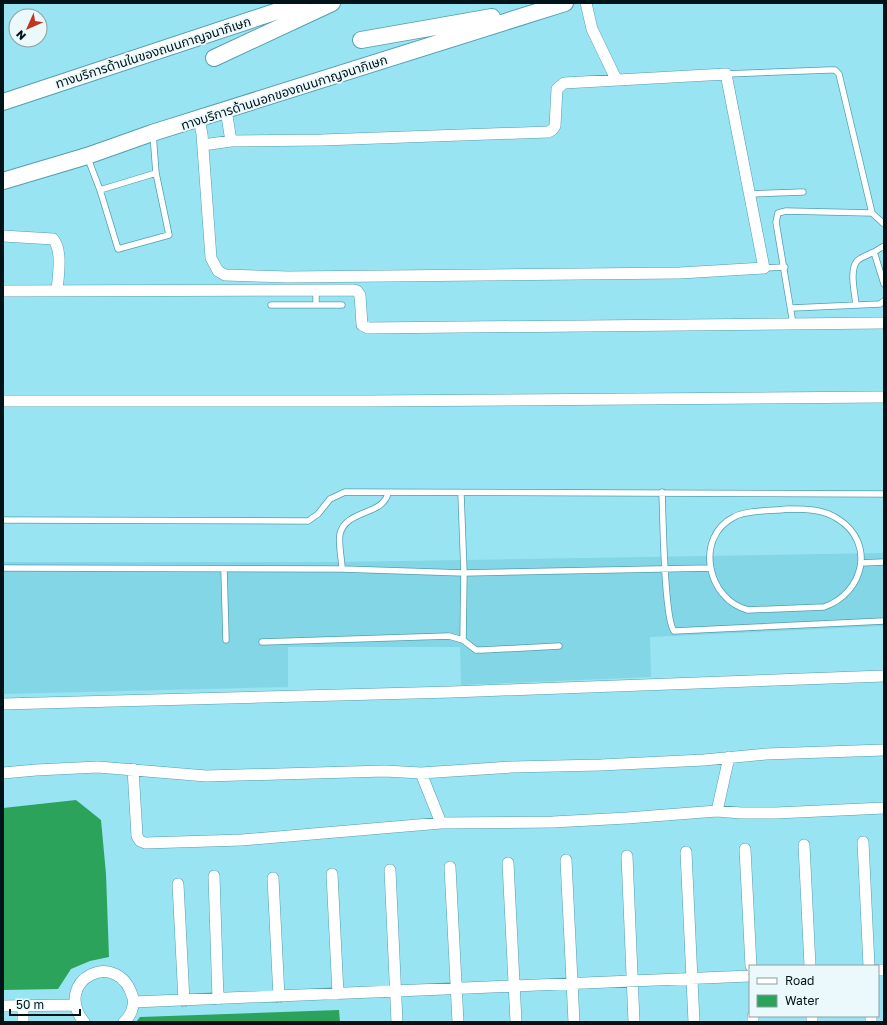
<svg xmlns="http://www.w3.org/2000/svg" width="887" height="1025" font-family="'Golos Text','Noto Sans Thai',sans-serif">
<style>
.built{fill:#83d6e6}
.water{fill:#2ba35b}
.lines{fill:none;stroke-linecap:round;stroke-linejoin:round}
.lane-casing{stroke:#549ead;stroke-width:7}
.street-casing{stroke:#549ead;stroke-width:12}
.secondary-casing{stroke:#549ead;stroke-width:18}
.lane{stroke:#fff;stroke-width:5.5}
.street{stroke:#fff;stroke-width:11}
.secondary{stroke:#fff;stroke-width:16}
.labels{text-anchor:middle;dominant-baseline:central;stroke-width:4;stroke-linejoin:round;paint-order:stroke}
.street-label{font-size:13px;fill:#001318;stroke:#ebf9fd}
</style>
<rect width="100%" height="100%" fill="#99e4f3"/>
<path class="built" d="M884,553v73l-234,11 1,40 -190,8 -1,-38h-172v40l-285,7v-132h335z"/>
<path class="water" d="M76,800l25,20 5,54 3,83 -19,4 -19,8 -13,20 -55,1v-182z
M339,1010l1,12h-204l4,-5z"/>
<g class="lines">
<g class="lane-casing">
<path id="lane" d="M726,74l103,-4h6l4,4 33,139 12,11
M87,156l13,34 18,59 51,-14 -13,-62 -3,-39
M100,190l56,-17
M750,194l53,-2
M884,246l-10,6 10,32
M764,268l21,-1
M316,290v15h26
M271,305h45
M856,305c-1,-12 -7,-34 1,-44 4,-4 11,-6 17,-9
M792,308l88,-4 4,-3
M793,324l-17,-102 2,-9 8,-2 86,2
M662,492c1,23 2,126 12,139l210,-10
M788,509c18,0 35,0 50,10 38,24 26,74 -14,88l-76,3c-41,-10 -54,-73 -14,-93 12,-7 39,-6 54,-8z
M3,520l305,1 10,-7 12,-15 15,-7 539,2
M861,563l23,-1
M3,568l339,1 122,4 246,-5
M224,569l2,71
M342,569c0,-10 -4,-25 -2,-35 6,-25 43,-18 48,-41
M463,640l13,10h6l77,-4
M262,642l187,-6 14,4 1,-67 -3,-79"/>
</g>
<g class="street-casing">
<path id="street" d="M586,3l6,26 24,50
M226,110l5,31
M199,119l3,15 9,124 7,13 7,4 63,2 392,-4 84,-5 -38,-194 -162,9 -7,6 -2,37 -3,4 -4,2 -226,8 -91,1 -28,4
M3,236l50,3c10,11 5,38 4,52
M3,291l351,-1 3,1 3,4 2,30 6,3 516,-5
M3,401h366l515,-4
M3,704l449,-12 432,-16
M133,769l4,67 3,5 5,2 97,-3 199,-17 112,-1 74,-4 90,-7 24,2h35l108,-5
M3,773l33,-3 62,-3 108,9 179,-5 36,2 91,-6 89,-2 103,-5 62,-6 118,-4
M421,773l20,50
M717,811l12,-54
M863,842l6,124
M804,845l6,121
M745,849l6,117
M686,852l8,170
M627,856l7,166
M566,860l8,162
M508,863l8,159
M450,867l8,155
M390,870l7,152
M332,874l6,120
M214,876l4,123
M273,878l6,119
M178,884l6,117
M878,970h6
M134,1002l616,-26
M3,1006l71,-1
M23,1006v16
M753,1016v6
M812,1016v6
M871,1016v6
M84,1022c-33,-42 35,-76 49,-24 2,8 -3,19 -9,24"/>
</g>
<g class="secondary-casing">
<path id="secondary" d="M361,40l131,-23
M214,58l118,-55
M3,102l299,-99
M3,181l84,-25 65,-23 413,-130"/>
</g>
<use href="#lane" class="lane"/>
<use href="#street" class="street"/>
<use href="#secondary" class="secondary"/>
</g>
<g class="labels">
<g class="street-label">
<text transform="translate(153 52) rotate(-18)">ทางบริการด้านในของถนนกาญจนาภิเษก</text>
<text transform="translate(284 92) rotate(-18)">ทางบริการด้านนอกของถนนกาญจนาภิเษก</text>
</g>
</g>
<rect width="887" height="1025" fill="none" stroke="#001318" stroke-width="8"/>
<rect x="749" y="965" width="130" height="52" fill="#ebf9fd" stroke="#8d9da1"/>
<rect x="757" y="978" width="20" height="6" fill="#ffffff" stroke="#8d9da1"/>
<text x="785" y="985" font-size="12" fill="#001318">Road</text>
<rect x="757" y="995" width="20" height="12" fill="#2ba35b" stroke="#8d9da1"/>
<text x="785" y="1005" font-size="12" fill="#001318">Water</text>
<g transform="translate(28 28) rotate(225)"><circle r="19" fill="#ebf9fd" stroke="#8d9da1"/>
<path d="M0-3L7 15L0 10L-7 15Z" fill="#c1361e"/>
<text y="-6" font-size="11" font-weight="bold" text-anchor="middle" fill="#001318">N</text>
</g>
<path d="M10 1009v6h70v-6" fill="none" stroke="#001318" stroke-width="2"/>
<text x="16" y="1009" font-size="12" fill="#001318" stroke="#ebf9fd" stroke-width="3" paint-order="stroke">50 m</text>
</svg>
